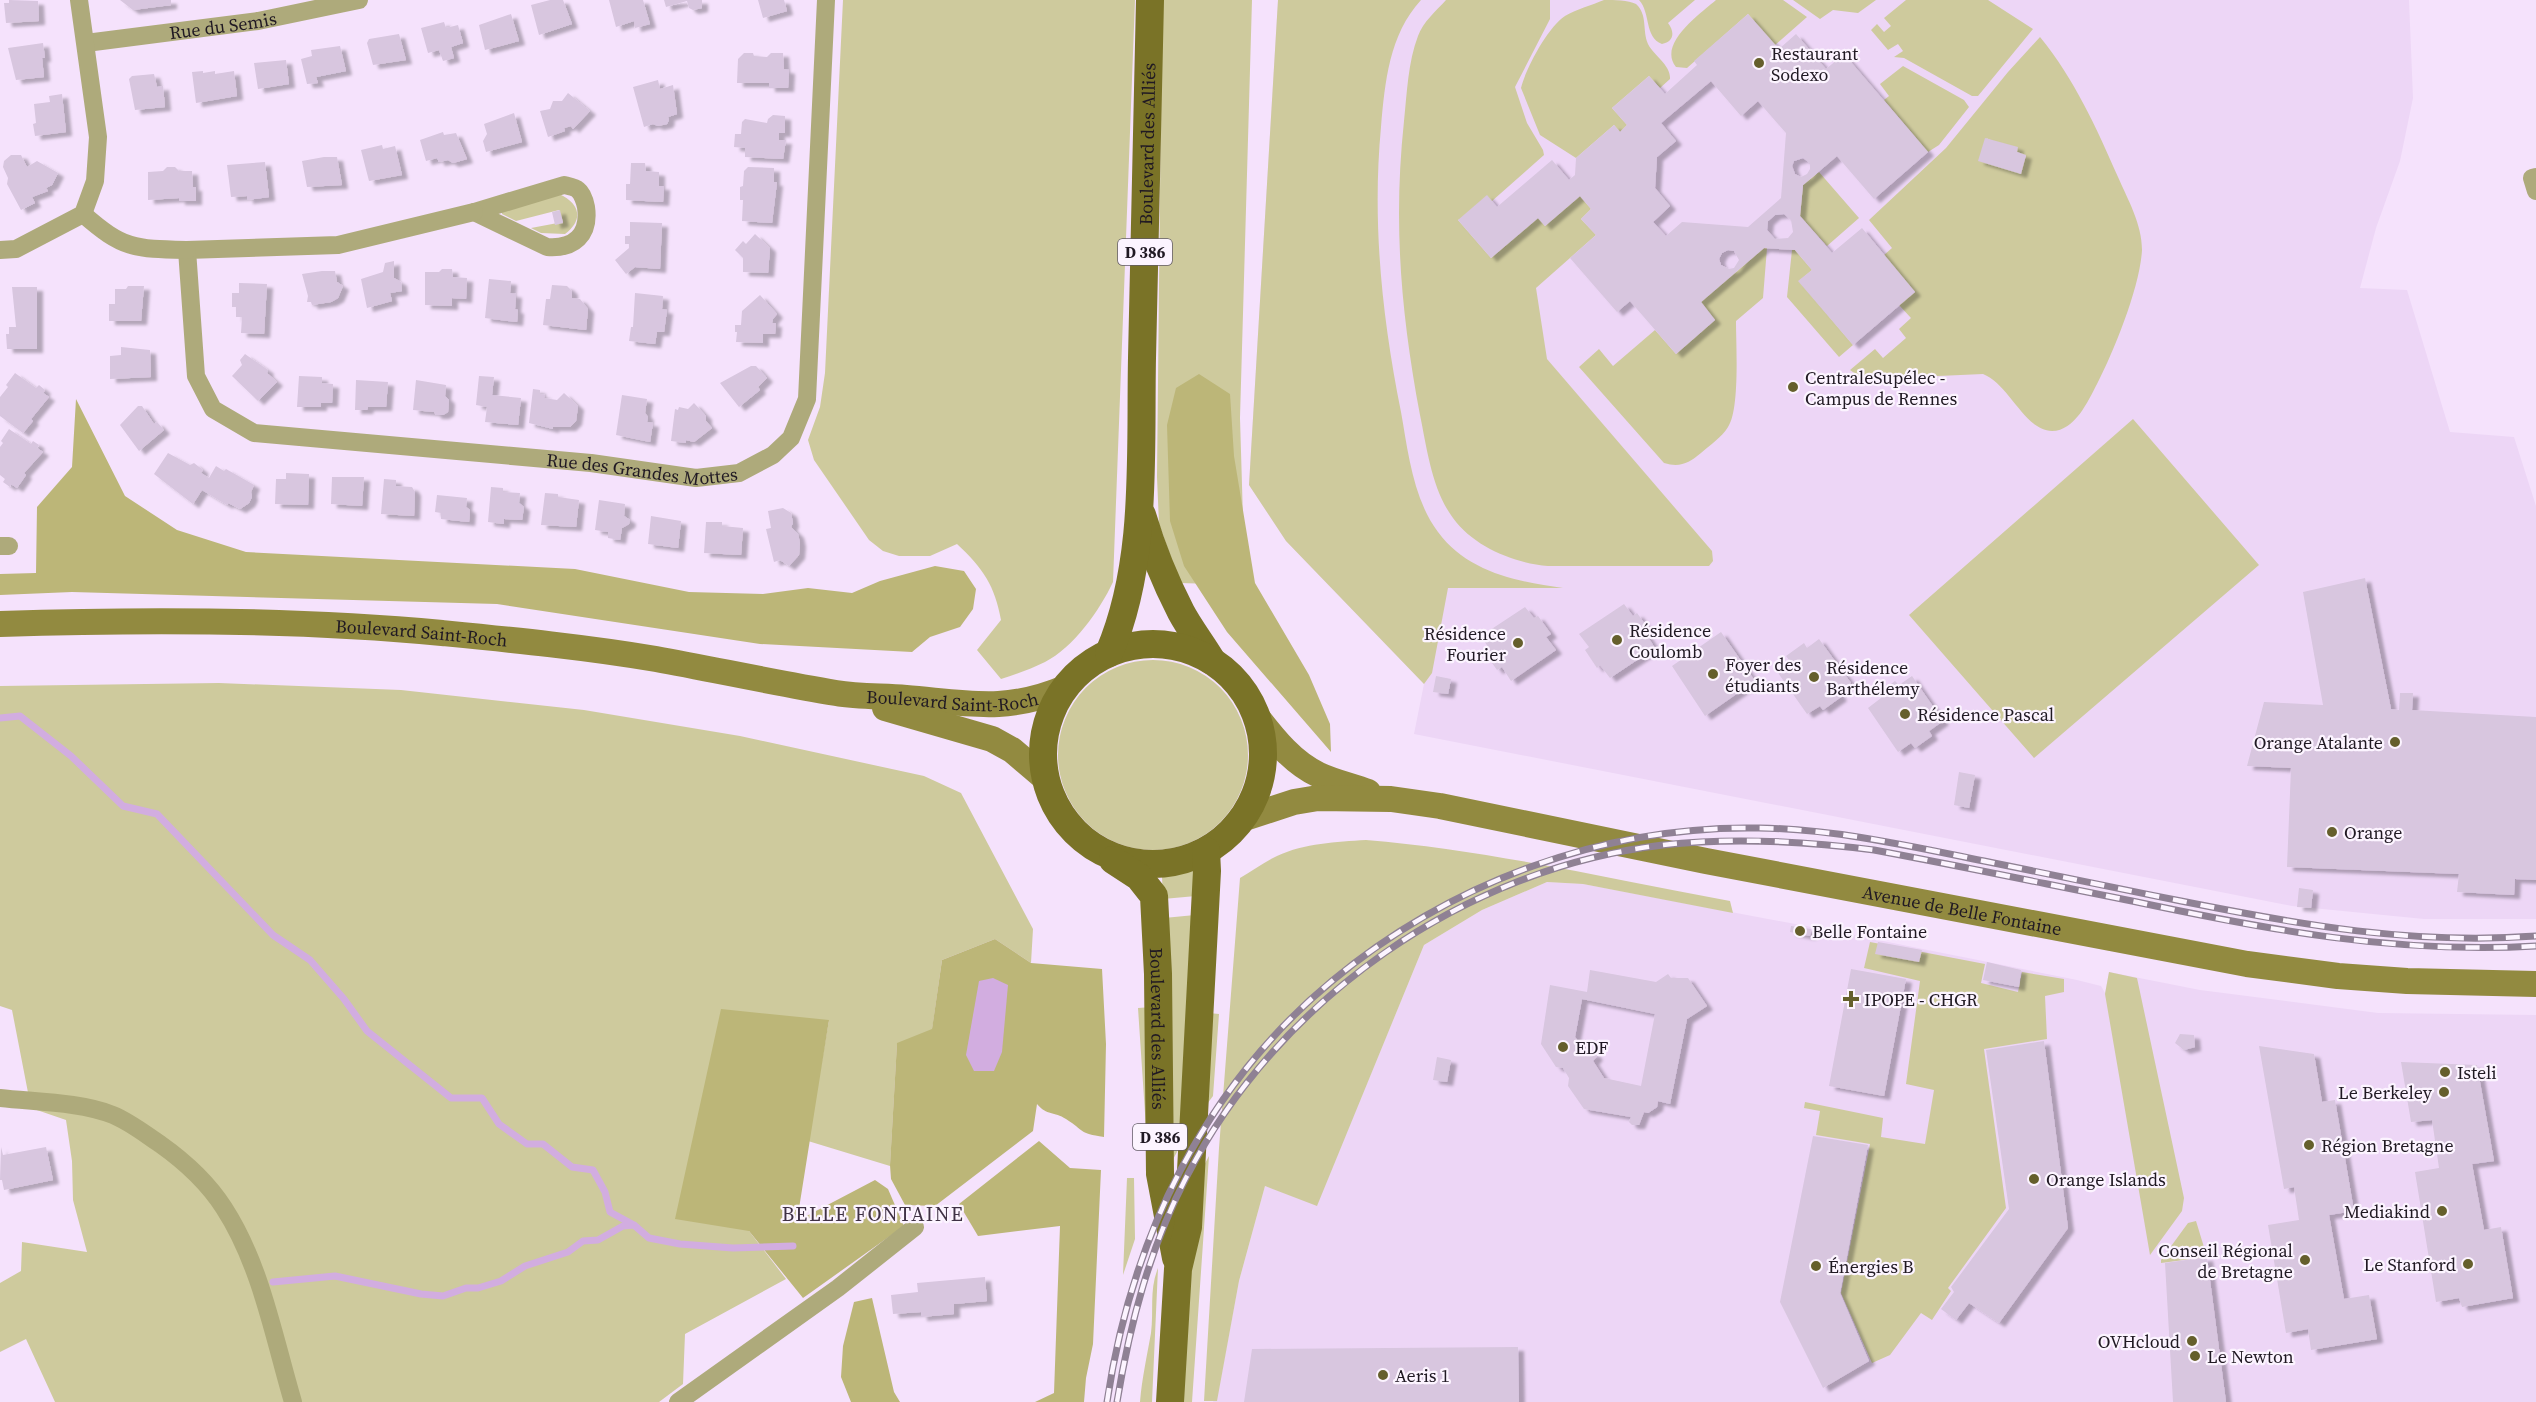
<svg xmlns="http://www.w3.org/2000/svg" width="2536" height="1402" font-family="'Source Serif 4',serif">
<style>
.built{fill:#edd6f6}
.green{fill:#ceca9d;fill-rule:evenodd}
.forest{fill:#bcb678}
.water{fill:#d2ade0}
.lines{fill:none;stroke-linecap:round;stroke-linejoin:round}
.stream{stroke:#d2ade0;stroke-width:7}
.building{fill:#d8c6df;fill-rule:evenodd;filter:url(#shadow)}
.minor{stroke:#aeaa7b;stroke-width:18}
.secondary{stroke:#928a40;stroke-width:26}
.primary{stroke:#7a7327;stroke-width:28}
.rail-casing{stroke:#8f8194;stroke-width:7}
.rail{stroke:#fcf4ff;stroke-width:4.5;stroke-dasharray:14;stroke-linecap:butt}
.poi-dot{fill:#655f2c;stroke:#fcf4ff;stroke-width:2}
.labels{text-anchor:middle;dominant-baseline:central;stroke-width:4.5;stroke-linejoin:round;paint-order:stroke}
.shield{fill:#fcf4ff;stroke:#625b65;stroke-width:1.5}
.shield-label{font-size:16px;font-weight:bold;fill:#201923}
.street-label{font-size:18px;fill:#201923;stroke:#fcf4ff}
.poi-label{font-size:18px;fill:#201923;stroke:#fcf4ff;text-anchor:start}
.neighbourhood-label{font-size:20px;letter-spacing:1.5px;fill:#3f3145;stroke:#fcf4ff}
</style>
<defs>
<filter id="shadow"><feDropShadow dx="6" dy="4" stdDeviation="1.5" flood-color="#0004"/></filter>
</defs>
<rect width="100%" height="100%" fill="#f5e2fc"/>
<path class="built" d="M1278,0h1131l4,98 -13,63 -24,67 -16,60 47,2 43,142 64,5 22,69v413h-112l-132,-13 -878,-172 10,-50 -138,-143 -37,-56z
M1547,882l36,2 265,50 229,46 24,6 4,7 4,-21 91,18 178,23 158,2v387h-1323l5,-9 21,-112 26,-95 52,19 107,-260 58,-35z"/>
<path class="green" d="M843,0h292l-22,582c-13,28 -40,66 -68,80 -14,7 -29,12 -44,17l-24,-29 24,-30c-6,-34 -18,-52 -44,-76l-27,12h-31l-16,-5 -14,-11 -55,-80 -6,-20 12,-33 5,-34z
M1162,0h90l-12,418 5,167 -65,-2 -21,-59 -2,-47z
M1278,0h143c-32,35 -36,82 -40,127 -9,96 1,190 20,285 7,39 12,87 37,120 29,40 80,50 125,56h-115l-16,85 -8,11 -138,-143 -37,-56z
M1446,0h104v19l-35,68 12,36 16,27 1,5 -52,46 -34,19 33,38 47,-40 7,8 35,-30 11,13 -10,10 15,16 -60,53 11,71 165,192 1,10 -4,5h-161c-34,-3 -74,-19 -95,-48 -21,-28 -26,-69 -33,-103 -19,-102 -27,-191 -16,-294 3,-28 4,-59 14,-85 5,-14 18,-25 28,-36z
M1604,0c11,0 24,0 32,4 12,11 6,26 12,40 6,12 23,21 22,35l-10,9 -11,-12 -37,32 15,17 -7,7 -6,-7 -38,33 -36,-23 -19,-47c5,-20 27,-61 44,-72 12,-7 27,-11 39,-16z
M1639,0h56l-27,23c7,9 6,19 -6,21 -18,-7 -11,-31 -23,-44z
M1716,0h67l24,17 -32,28 -27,-31 -61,54 -11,-1c-19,-23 25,-54 40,-67z
M1793,0h83l-18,13 -25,-3 -13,9z
M1906,0h82l45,29 -55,67h-6l-68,-38 -10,-1 9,-6 -5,-7 -10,6 -17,-20 6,-6 7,8 7,-6 -7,-8z
M2040,37c35,43 56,90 78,140 10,23 24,47 24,73 -2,37 -28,101 -45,134 -9,17 -22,47 -45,47 -27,0 -43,-47 -69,-57l-112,5 -11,-2 -10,-7 25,-21 8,9 23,-20 -7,-9 12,-11 -12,-13 16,-13 -31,-37 8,-7 -23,-28 77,-72 62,-76zM1986,138l40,18 -6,18z
M1903,66l61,34 5,7 -30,38 -11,7 -44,-52 5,-4 -9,-12z
M1819,172l40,46 -32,28 -27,-30 3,-31z
M559,194c21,9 25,26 6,40l-24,-1 -10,-5 32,-6 -4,-12 -43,11 -14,-7v-3z
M1764,248h3l-4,50 -27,23c0,23 4,89 -8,106 -6,10 -18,18 -27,26 -12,10 -21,15 -37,10l-85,-96 20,-18 14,17 42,-36 21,24 39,-34 -14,-18z
M1792,250h3l17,20 -13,11 54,64 -14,12 -52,-60z
M2133,419l126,146 -225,193 -125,-143z
M1058 755a95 95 0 1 1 190 0a95 95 0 1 1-190 0Z
M219,683l182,7 183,20 156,26 184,40 37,17 72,136 -2,34 -36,-24 -53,21 -10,70 -35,14 -7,122 -82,-25 21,-121 -80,211 37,48 -101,55 -2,50 -24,18h-604l-29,-63 -26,13v-69l21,-12 1,-29 65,10 -14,-52 -1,-39 -6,-41 -35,-12 -19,-98 -12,-4v-320z
M1366,840c122,10 244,39 364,61l3,12 -150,-29 -36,-2 -65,28 -58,35 -107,261 -52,-20 -26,95 -22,120h-13l15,-253 21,-270c12,-7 24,-16 37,-22 28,-13 59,-14 89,-16z
M1198,870l-2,26 -33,3 -1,-22z
M1195,915l-7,217 -22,40 -2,-254z
M1870,942l115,22 -4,19 37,9 4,-20 42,7v13l-19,4 2,43 -63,10 22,159 -58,80 3,3 -19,29 -11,-7 -31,42 -18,8 -31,-70 29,-149 -54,-9 4,-24 -16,-3 1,-6 78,16 -2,19 44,7 9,-54 -28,-6 14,-103 -56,-13z
M2109,972l28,6 47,220 -2,13 -32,44 -45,-261z
M1152,1007l-5,136 -9,-135z
M1209,1013l10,1 -6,82 -12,16z
M1209,1156l-17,246h-9l13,-222z
M1127,1178h7l1,61 -12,36z
M2196,1221l11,36 -46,6v-3l27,-37z
M1158,1268l-6,134h-12c2,-24 7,-46 11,-69 3,-23 -2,-43 7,-65z"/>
<path class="forest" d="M1199,374l31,20 4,62 21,127 54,92 21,49 1,28 -104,-120 -43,-66 -14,-45 -3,-96 9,-37z
M76,399l49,97 52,34 69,22 329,17 114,23 74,2 45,-6 44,5 28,-12 55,-15 29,5 12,18 -3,20 -13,18 -30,10 -18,15 -152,-8 -263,-40 -425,-12 -72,3v-21l36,-1 1,-66 35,-40z
M995,939l36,24 71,6 4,75 -2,93c-26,-4 -19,-6 -38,-18 -12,-8 -19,-3 -29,-15l-4,27 -98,75 -30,-1 -14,-26 -1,-14 7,-122 35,-14 10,-69z
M721,1009l108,11 -32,201 78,-41 13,9 16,37 -101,72 -54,-67 -74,-12z
M1039,1141l31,27 31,2 -8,174 -7,34 -2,24h-49l19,-9 6,-167 -82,10 -19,-32z
M872,1298l22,94 6,10h-49l-10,-25 2,-31 11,-44z"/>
<path class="water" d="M993,978l15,7 -6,67 -8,19h-20l-8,-16 13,-74z"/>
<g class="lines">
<path class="stream" d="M0,718l20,-2 51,40 52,50 34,8 116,121 37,25 34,39 23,32 84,67h31l17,26 28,20h16l29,23 21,3 12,22 5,20 24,13 15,13 31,6 53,4 60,-2
M273,1282l62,-6 86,18 22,2 23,-8h12l23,-7 24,-15 43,-14 15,-11 15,-1 25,-14 11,-1"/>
</g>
<path class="building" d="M9,0l29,1 1,20 -33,2 -2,-20h5z
M120,0h51v5l-38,5z
M550,0h13l9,24 -33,11 -8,-30z
M609,0h34l7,24 -15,4 -1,-7 -18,6z
M664,0h38v8l-9,2 -4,-2 -2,-7 -21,6z
M758,0h26l3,11 -24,7z
M511,14l8,27 -34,9 -6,-25z
M1748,14l31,35 17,-15 30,35 18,-15 84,98 -54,47 -37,-43 -34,29 -3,31 32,37 30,-25 53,64 -62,53 -55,-64 14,-11 -17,-20 -31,-2 -63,54 14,18 -39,34 -46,-53 -13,11 -47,-54 26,-23 -15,-16 10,-10 -11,-13 -35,30 -7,-8 -47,40 -33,-38 29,-25 10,12 55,-47 17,20 6,-5 1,-17 38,-33 6,7 7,-7 -15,-17 37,-32 16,18 32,-29 -3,-4zM1711,81l30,35 17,-15 28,32 -5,65 -33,29 -66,-5 -16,14 -13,-14 17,-16 -15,-18 2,-31 19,-16 -15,-18zM1803,158l7,5v6l-3,5 -6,3 -6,-3 -3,-8 2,-5zM1784,214l7,6 2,12 -5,6 -13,1 -8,-9 1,-9 7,-6zM1728,250l6,1 5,9 -5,8 -5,1 -8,-4 -2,-6 3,-6z
M444,22l2,6 12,-3 5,18 -12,4 3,11 -11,3 -4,-11 -11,3 -7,-25z
M399,34l7,26 -33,5 -6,-22 2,-4z
M43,43l2,15h-3l2,19 -28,3 -8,-32z
M340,46l6,25 -30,6 2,6 -11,1 -6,-25 11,-3 -1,-6z
M744,53h9l1,3 13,1 4,-4h12l1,16 5,1 -1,18h-19v-5h-32l1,-24z
M286,60l3,24 -31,5 -4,-26z
M203,71v2l12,-2v3l19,-3 3,25 -41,7 -4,-31z
M154,74l3,13 6,-1 2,21 -30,3 -6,-31 3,-3z
M658,80l2,9 13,-4 4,29 -9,3 1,3 -2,4 -9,2 -5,-2 -9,3 -11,-40z
M568,93l22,18 -17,18 -2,-3 -7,2 1,3 -17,6 -8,-26 10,-2 3,-8h9z
M62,94l4,38 -31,4 -2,-12 3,-1 -2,-19 16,-2 -1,-6z
M514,113l8,29 -36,10 -3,-11 4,-7 -3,-10z
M773,115l12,1v17h-6v7h7l-3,19 -38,-2v-9l-11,-1 1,-13h6l1,-12 3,-3 22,4 1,-4z
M443,132l1,3 12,-2 11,26 -14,4 -5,-3 -9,2 -2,-4 -11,3 -6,-21z
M1985,138l33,9 -1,5 9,3 -5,19 -43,-13z
M382,145l1,4 12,-3 7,29 -33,6 -8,-31z
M11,155h10l6,12 10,-6 21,12 -6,12 -6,3 2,3 -16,6 3,6 -14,7 -14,-26 1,-6 -5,-11 1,-6z
M324,157h13l5,28 -35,2 -5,-26z
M265,162l4,35 -22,3v-4l-16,1 -4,-32z
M631,163h14l1,8 13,1v14h5l-1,16 -37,-2v-16h4z
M167,167h8l4,4h13l1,16h3v14h-17v-3l-31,2v-28l15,-1z
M748,167l26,1v14h3l-5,41 -30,-2 1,-21h-3v-13l3,-1 1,-15z
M560,210l3,13 -8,2 -3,-13z
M630,222l32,1 -2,46 -25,-2 -9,7 -11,-14 14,-12v-4h-4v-8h5z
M755,234l15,14 -2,25 -25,-1v-14l-8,-8 8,-9 3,3z
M394,261v17l7,4 1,9 -12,2 2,8 -25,7 -6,-29 22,-7 2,-9z
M442,269h10l1,8 14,1 -1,21 -14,-1v8l-27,-1v-33h14z
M322,271h13l2,11 6,4 -5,12 -7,4 -19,3 -1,-3h-4l1,-6 -6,-22z
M489,279l22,2 -1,12 6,1 -1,15 3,1 -1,12 -32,-4z
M239,283l28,1 -3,50 -23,-1 1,-16h-6v-10h-4v-14h7z
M552,285l15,1 5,5v7l8,1 8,10 -2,21 -43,-5 3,-26h4z
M128,286h16l-3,35h-32v-17h6v-15h11z
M12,287h25v62h-30l-1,-15h3v-7h7z
M635,293l28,3 -1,13 5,1 -3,22h-7l-2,12 -26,-3 2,-14h2z
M760,295l17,19 -4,5 -1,4h4l-1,11h-12v9l-27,-1 1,-10h-2v-7h6l1,-14z
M121,347l29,3 1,27 -41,2v-23l11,-1z
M245,354l23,16 -1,3 10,9 -19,19 -26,-25 10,-11 -2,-5z
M751,366h5l11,12 -9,9 2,3 -21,17 -19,-24z
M15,373l21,15 3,-3 6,5 -2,3 6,4 -18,22 2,2 -10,12 -23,-17v-19l8,-10 -2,-2z
M299,376l23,1v6l11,1 -1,19h-11v4h-24z
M479,376l15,1 -2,18 29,3 -3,27 -33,-3 2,-15 -11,-2z
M356,380l32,2 -2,25h-18l-1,3h-12z
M416,380l30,5 -1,11 4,4 -1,12 -5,3h-7l-2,-3 -21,-2z
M533,389l7,1v4l5,1 -1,3 13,2 7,-7 14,13 -2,15 -6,6h-17v2l-24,-6z
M622,395l25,4 -2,14 3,4 -1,5 6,1 -3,19 -34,-7z
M694,403l12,13v5l6,7 -18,14 -8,-2v3l-15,-2 4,-32 3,1 1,-3 9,2z
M138,406h4l12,18 3,-2 7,8 -25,21 -19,-26z
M9,429l22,15 2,-3 6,4 -2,3 6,4 -19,21 2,2 -9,13 -6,-4 -1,3 -7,-5 2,-3 -5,-4v-28l3,-4 -2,-2z
M168,453l22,12 4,-2 9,7 -2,3 8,5 7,-12 8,5 2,-2 28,16 -3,7 1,5 -3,6 -9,6 -12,-6 -1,2 -25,-15 -9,14 -39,-30z
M286,473l23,1 -1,31 -33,-1 1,-25h10z
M332,477h32l-2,29 -31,-2z
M384,479l12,1v6l16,1 3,5 -1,24 -33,-2z
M491,487l12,1v4l17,1 -1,10 5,4 -2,13 -18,-1v5l-16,-2z
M545,493l13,1v3l21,3 -3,27 -35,-2z
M437,495l30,3 -1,9 4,3 -1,12 -28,-3v-6l-6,-1z
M599,500l26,4 -1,12 6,4 -1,4 -7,4 -2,12 -12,-2v-6l-13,-2z
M783,508l8,5 2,10 -2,4 7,7 2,9 -1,12 -10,11 -9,-6 -6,2 -8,-33 5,-1 -3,-17z
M651,516l30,5 -3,27 -30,-4z
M706,522h16v4l21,2 -2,27 -37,-2z
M2365,578l26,131 8,1 1,-17h13l-1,17 124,7v163l-21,-1 -1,16 -57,-3 2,-18 -172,-7 4,-99 -44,-2 17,-64 59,3 -20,-113z
M1624,604l9,12 4,-3 13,18 -4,3 9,14 -45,30 -10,-13 -3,3 -12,-18 4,-3 -10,-13z
M1525,607l9,11 4,-2 13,18 -5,3 10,13 -45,31 -9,-14 -5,3 -12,-17 5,-3 -9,-14z
M1721,632l34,49 -50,35 -33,-50z
M1819,639l32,44 -13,9 3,5 -18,13 -3,-4 -13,8 -31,-44 13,-10 -3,-4 18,-13 3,5z
M1436,676l15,3 -3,15 -15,-2z
M1912,676l31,45 -14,10 3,5 -17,12 -4,-5 -13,9 -30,-44 13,-10 -2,-5 16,-12 4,4z
M1959,772l16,3 -6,33 -15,-3z
M2299,888l14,2 -2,18 -14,-1z
M1791,926l20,3 -1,7 -20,-4z
M1878,942l44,8 -3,12 -44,-8z
M1987,962l34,8 -2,17 -36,-7z
M1851,969l55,10 -22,117 -55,-10z
M1590,970l66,12 12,-8 3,4h17l19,28 -20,13 -17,85 -12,-3 -1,6 -9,6 -4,-1 -5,13h-7l-3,-3 2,-5 -47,-8 -16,-23 1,-8 -6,-10 -7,-1 -15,-23 9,-59 37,7zM1582,999l73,15 -14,72 -37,-8 -11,-17 4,-5 -4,-4 -6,2 -12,-17z
M2180,1034l14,1 1,12 -11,3 -9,-7z
M2044,1041l24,187 -69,95 -30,-20 -13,17 -15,-11 13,-17 -3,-5 58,-78 -23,-159z
M2259,1046l55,8 8,48 13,-2 19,111 -25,4 15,84 25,-4 8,44 -66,11 -3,-21 -22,4 -18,-108 31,-5 -5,-33 -10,2z
M1437,1057l14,3 -4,22 -14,-2z
M2401,1062l76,3 17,96 -22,3 12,66 17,-3 12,71 -51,9 -3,-9 -23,4 -21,-130 24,-4 -7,-48 -21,2z
M1813,1136l55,9 -28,148 29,68 -46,27 -43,-86z
M1,1147l2,8 43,-8 7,33 -49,10 -2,-10h-2z
M2207,1257l19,145h-53l-8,-139z
M985,1277l2,24 -33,3v10l-33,3v-5l-28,2 -2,-19 27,-3 -1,-9z
M1518,1347l1,55h-275l8,-53z"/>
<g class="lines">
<g class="minor">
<path id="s1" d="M86,43l172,-22 101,-21"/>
<path d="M2536,177l-4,1 4,13"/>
<path d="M564,185c4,1 11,2 14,5 4,3 7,12 8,17 4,28 -12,42 -39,40l-73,-35z"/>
<path id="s2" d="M474,212l-136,33 -151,5 9,126 17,33 41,24 337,30 105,15 43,-5 34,-18 18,-17 16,-39 19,-399"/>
<path d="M83,214c40,35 51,35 104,36"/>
<path d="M0,250l16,-1 67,-35 12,-33 3,-44 -19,-137"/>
<path d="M0,546h9"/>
<path d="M0,1098c35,4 81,4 113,17 17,7 32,19 47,29 24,17 48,39 64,64 37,57 50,130 69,194"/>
<path d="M678,1402l160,-114 77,-61"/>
</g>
<g class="secondary">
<path id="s3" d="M0,624c147,-5 295,-5 442,9 71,7 143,14 214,26 60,11 120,24 180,34 23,4 47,3 70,5 61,5 100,15 159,-10"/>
<path d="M885,708l107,31 20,11 33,28"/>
<path d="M1257,717c17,22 36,46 62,58 15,7 33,11 49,17"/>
<path id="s4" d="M1242,819l52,-17 24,-4 73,1 49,7 266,55 541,103 91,12 69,5 129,3"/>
</g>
<g class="primary">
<path d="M1142,515c10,34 23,66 39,97 9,17 21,32 31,49"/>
<circle cx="1153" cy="754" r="110"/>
<path id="s5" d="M1109,653c39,-91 31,-198 33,-295 3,-119 5,-239 8,-358"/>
<path id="s6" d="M1113,860l26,17 15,19 4,78 2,200 16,84"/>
<path d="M1170,1402l8,-133 10,-42 19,-356 -1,-20"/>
</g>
<g class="rail-casing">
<path id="rail" d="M1107,1402c24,-163 97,-315 225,-421 119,-99 273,-156 427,-153 76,1 151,18 225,33 65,13 131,27 197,40 120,24 232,44 355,35
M1117,1402c13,-79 33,-155 70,-226 91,-177 278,-308 476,-331 71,-8 140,-4 211,5 86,16 172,34 258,51 137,29 263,53 404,45"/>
</g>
<use href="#rail" class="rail"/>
</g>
<g class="poi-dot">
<circle cx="1759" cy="63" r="6"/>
<circle cx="1793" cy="387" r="6"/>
<circle cx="1617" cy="640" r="6"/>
<circle cx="1518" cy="643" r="6"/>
<circle cx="1713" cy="674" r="6"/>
<circle cx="1814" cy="677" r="6"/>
<circle cx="1905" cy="714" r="6"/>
<circle cx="2395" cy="742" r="6"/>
<circle cx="2332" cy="832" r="6"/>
<circle cx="1800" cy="931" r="6"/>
<path d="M1848 990h6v6h6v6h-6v6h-6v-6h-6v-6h6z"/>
<circle cx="1563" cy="1047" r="6"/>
<circle cx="2445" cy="1072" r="6"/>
<circle cx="2444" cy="1092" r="6"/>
<circle cx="2309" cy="1145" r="6"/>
<circle cx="2034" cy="1179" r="6"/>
<circle cx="2442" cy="1211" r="6"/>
<circle cx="2305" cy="1260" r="6"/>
<circle cx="2468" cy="1264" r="6"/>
<circle cx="1816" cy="1266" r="6"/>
<circle cx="2192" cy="1341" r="6"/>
<circle cx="2195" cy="1356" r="6"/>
<circle cx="1383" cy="1375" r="6"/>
</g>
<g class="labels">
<g class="shield">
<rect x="1118" y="239" width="54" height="26" rx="4.5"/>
<rect x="1133" y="1124" width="54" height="26" rx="4.5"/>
</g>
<g class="shield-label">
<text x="1145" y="252">D 386</text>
<text x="1160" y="1137">D 386</text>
</g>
<g class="street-label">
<text stroke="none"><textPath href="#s1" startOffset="138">Rue du Semis</textPath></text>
<text stroke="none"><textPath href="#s5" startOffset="513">Boulevard des Alliés</textPath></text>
<text stroke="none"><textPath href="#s2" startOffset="892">Rue des Grandes Mottes</textPath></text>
<text stroke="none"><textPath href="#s3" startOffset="422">Boulevard Saint-Roch</textPath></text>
<text stroke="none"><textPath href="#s3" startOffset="958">Boulevard Saint-Roch</textPath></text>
<text stroke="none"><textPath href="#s4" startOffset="734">Avenue de Belle Fontaine</textPath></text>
<text stroke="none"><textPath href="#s6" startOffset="188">Boulevard des Alliés</textPath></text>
</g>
<g class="poi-label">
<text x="1771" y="53">Restaurant<tspan x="1771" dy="21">Sodexo</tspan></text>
<text x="1805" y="377">CentraleSupélec -<tspan x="1805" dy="21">Campus de Rennes</tspan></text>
<text x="1629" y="630">Résidence<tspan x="1629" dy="21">Coulomb</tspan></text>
<text x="1506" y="633" text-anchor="end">Résidence<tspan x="1506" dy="21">Fourier</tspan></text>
<text x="1725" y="664">Foyer des<tspan x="1725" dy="21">étudiants</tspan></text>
<text x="1826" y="667">Résidence<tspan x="1826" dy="21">Barthélemy</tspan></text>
<text x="1917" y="714">Résidence Pascal</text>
<text x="2383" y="742" text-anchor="end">Orange Atalante</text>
<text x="2344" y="832">Orange</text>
<text x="1812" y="931">Belle Fontaine</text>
<text x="1864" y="999">IPOPE - CHGR</text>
<text x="1575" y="1047">EDF</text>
<text x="2457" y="1072">Isteli</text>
<text x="2432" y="1092" text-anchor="end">Le Berkeley</text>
<text x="2321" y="1145">Région Bretagne</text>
<text x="2046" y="1179">Orange Islands</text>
<text x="2430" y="1211" text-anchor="end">Mediakind</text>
<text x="2293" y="1250" text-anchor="end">Conseil Régional<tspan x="2293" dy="21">de Bretagne</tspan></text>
<text x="2456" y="1264" text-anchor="end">Le Stanford</text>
<text x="1828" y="1266">Énergies B</text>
<text x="2180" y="1341" text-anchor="end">OVHcloud</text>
<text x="2207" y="1356">Le Newton</text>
<text x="1395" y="1375">Aeris 1</text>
</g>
<g class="neighbourhood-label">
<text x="873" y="1214">BELLE FONTAINE</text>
</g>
</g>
</svg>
